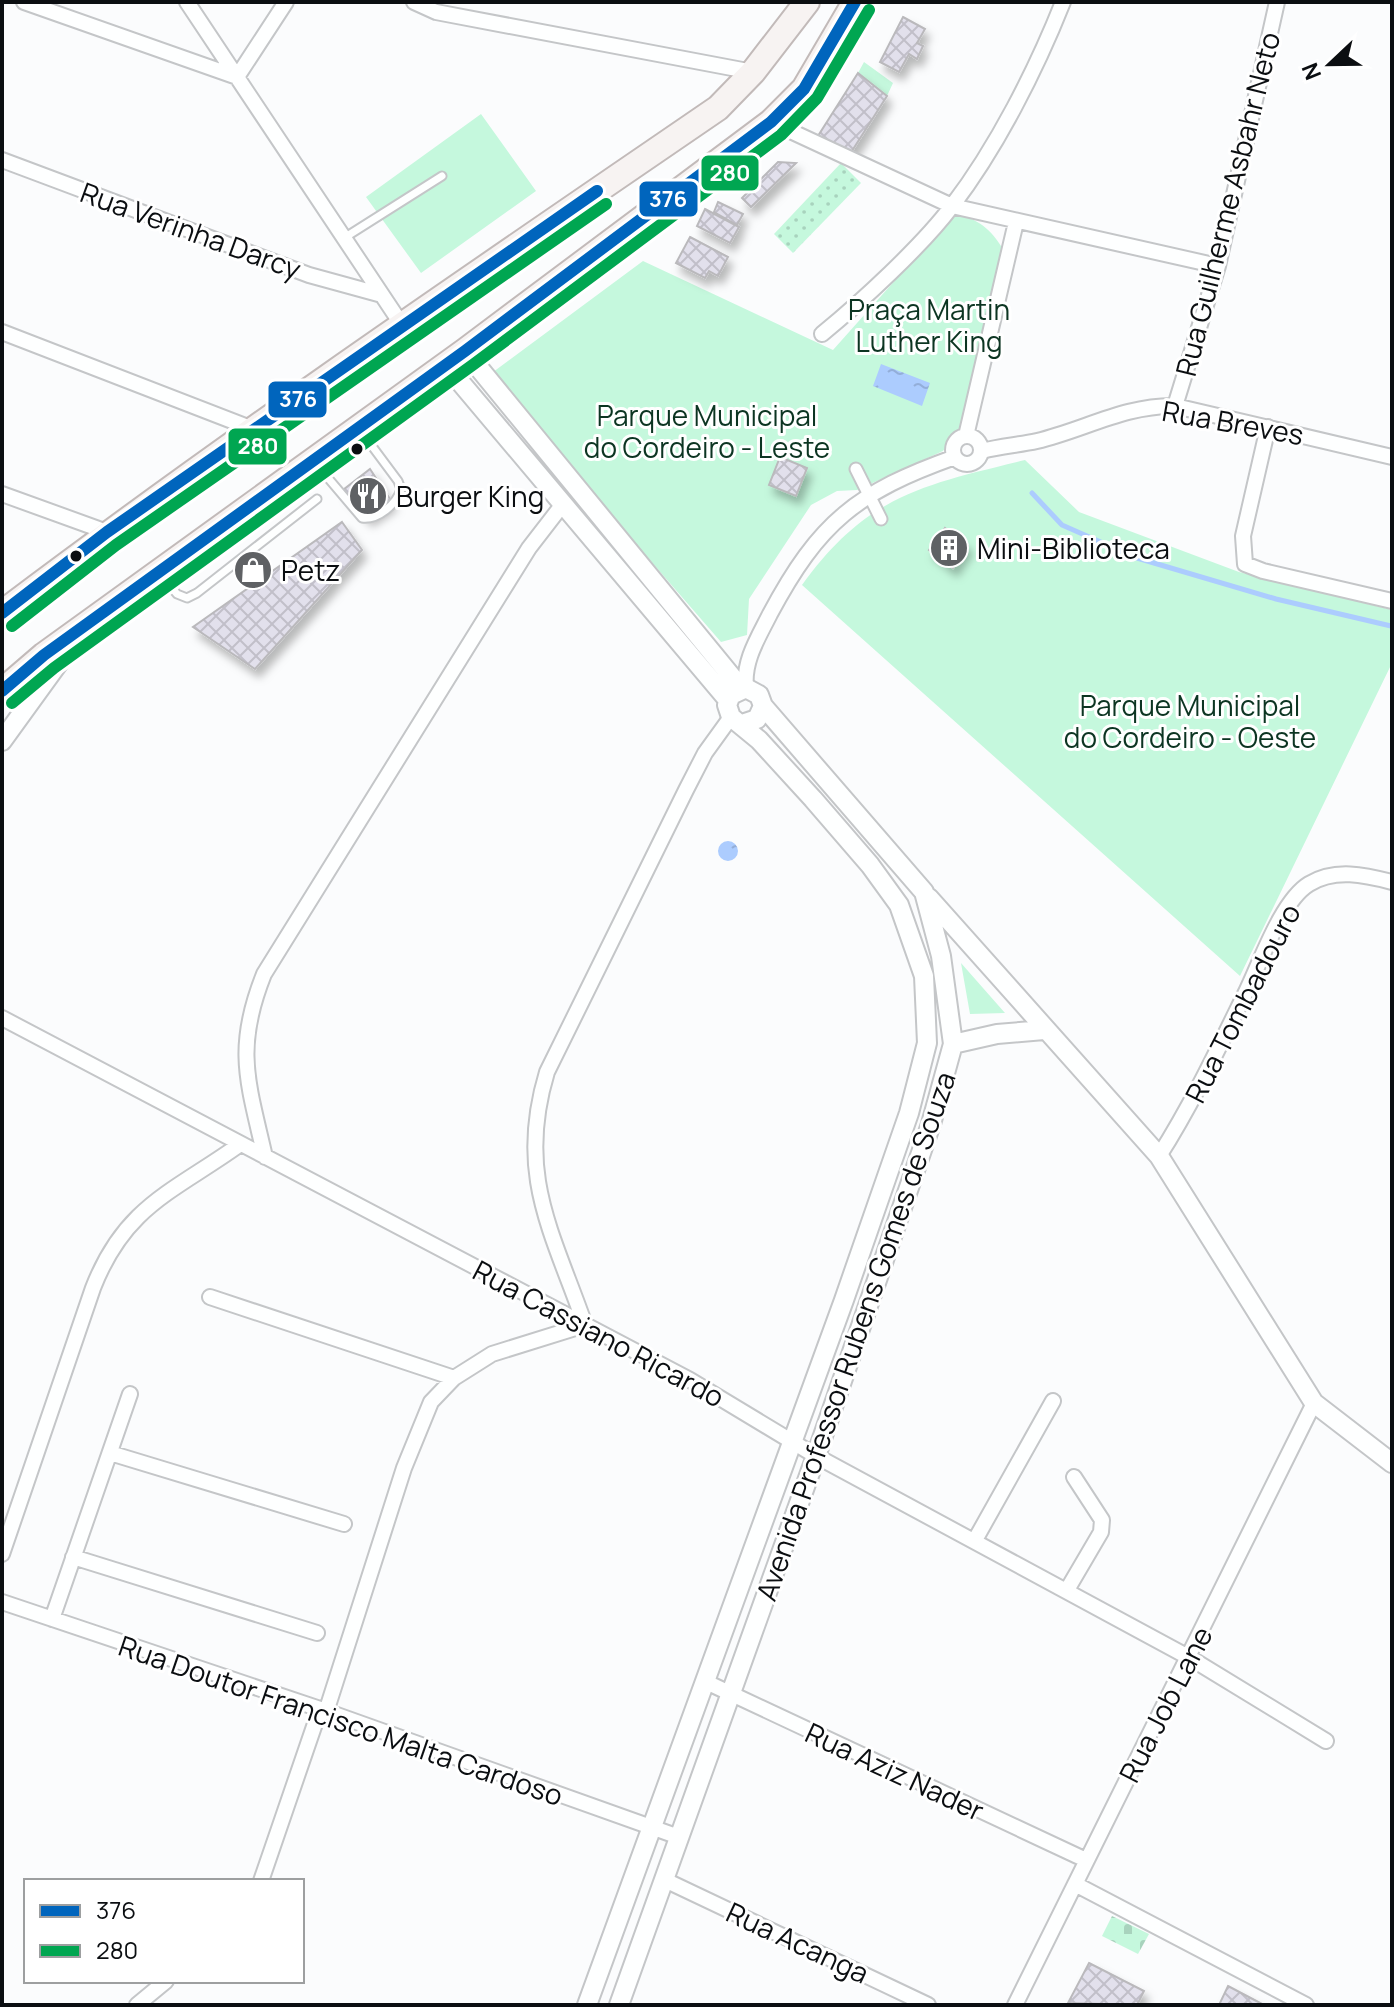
<svg xmlns="http://www.w3.org/2000/svg" width="1394" height="2007" font-family="Manrope,sans-serif">
<style>
.grass{fill:url(#grass-dots)}
.cemetery{fill:url(#cemetery-stones)}
.green{fill:#c5f8dd}
.water{fill:url(#water-ripples)}
.lines{fill:none;stroke-linecap:round;stroke-linejoin:round}
.stream{stroke:#acccfe;stroke-width:5}
.building{fill:url(#building-cross-hatch);stroke:#bab9bc;stroke-width:2;filter:url(#shadow)}
.service-casing{stroke:#c4c6c8;stroke-width:11}
.pedestrian-casing{stroke:#c4c6c8;stroke-width:15}
.minor-casing{stroke:#c4c6c8;stroke-width:18}
.tertiary-casing{stroke:#c4c6c8;stroke-width:22}
.primary-casing{stroke:#c2bab9;stroke-width:28}
.service{stroke:#feffff;stroke-width:7}
.pedestrian{stroke:#feffff;stroke-width:11}
.minor{stroke:#feffff;stroke-width:14}
.tertiary{stroke:#feffff;stroke-width:18}
.primary{stroke:#f7f3f2;stroke-width:24}
.bus-1-casing{stroke:#fff;stroke-width:18}
.bus-2-casing{stroke:#fff;stroke-width:18}
.bus-1{stroke:#0065bd;stroke-width:12}
.bus-2{stroke:#00a651;stroke-width:12}
.bus-dot{fill:#0b0e11;stroke:#fff;stroke-width:3}
.labels{text-anchor:middle;dominant-baseline:central;stroke-width:6;stroke-linejoin:round;paint-order:stroke}
.street-label{font-size:28px;fill:#0b0e11;stroke:#fff}
.park-label{font-size:28px;fill:#0c3522;stroke:#fff}
.poi-label{font-size:28px;fill:#0b0e11;stroke:#fff;text-anchor:start}
.line-badge{stroke:#fff;stroke-width:3}
.badge-label{font-size:22px;text-anchor:middle;font-weight:bold;fill:#fff}
</style>
<defs>
<pattern id="grass-dots" width="8" height="8" patternUnits="userSpaceOnUse" patternTransform="scale(2)"><rect width="8" height="8" fill="#c5f8dd"/><path d="M2 2h.1M6 6h.1" fill="none" stroke="#a8d3bd" stroke-width="1.8" stroke-linecap="round"/></pattern>
<pattern id="cemetery-stones" width="16" height="16" patternUnits="userSpaceOnUse" patternTransform="scale(2)"><rect width="16" height="16" fill="#c5f8dd"/><path d="M2 7V4a2 2 0 0 1 4 0v3zM10 15v-3a2 2 0 0 1 4 0v3z" fill="#a8d3bd"/></pattern>
<pattern id="water-ripples" width="26" height="14" patternUnits="userSpaceOnUse" patternTransform="scale(2)"><rect width="26" height="14" fill="#acccfe"/><path d="M2 4q2-2 4 0t4 0M15 11q2-2 4 0t4 0" fill="none" stroke="#93aed9"/></pattern>
<pattern id="building-cross-hatch" width="8" height="8" patternUnits="userSpaceOnUse" patternTransform="scale(2)"><rect width="8" height="8" fill="#e2e0ec"/><path d="M0 0l8 8M0 8l8-8" fill="none" stroke="#c1bfc9"/></pattern>
<filter id="shadow"><feDropShadow dx="4.5" dy="8" stdDeviation="4" flood-color="#0004"/></filter>
</defs>
<rect width="100%" height="100%" fill="#fbfcfd"/>
<path class="grass" d="M841,163l20,20 -68,70 -19,-19z"/>
<path class="cemetery" d="M1112,1916l37,18 -11,20 -36,-18z"/>
<path class="green" d="M864,62l29,21 -6,13 -29,-23z
M481,114l55,77 -115,82 -55,-76z
M955,213c24,7 35,15 48,36l-43,178 -17,24 -86,39 -20,1 -26,14 -62,94 -2,36 -26,7 -232,-267 154,-114 190,89z
M1025,460l54,52 160,60 153,38v53l-152,313 -438,-391c65,-90 121,-100 223,-125z
M961,963l44,50 -35,1z"/>
<path class="water" d="M881,364l49,19 -8,23 -49,-20z
M718 851a10 10 0 1 1 20 0a10 10 0 1 1-20 0Z"/>
<g class="lines">
<path class="stream" d="M1032,493l30,32 75,33 139,41 115,27"/>
</g>
<path class="building" d="M903,17l22,12 -8,14 6,3 -6,13 -8,-5 -10,18 -19,-10z
M858,73l29,23 -37,58 -32,-18z
M778,162l18,1 -45,44 -9,-9z
M718,202l25,12 -6,11 -23,-13z
M705,209l34,18 -9,16 -33,-17z
M690,237l38,20 -10,19 -9,-5 -4,7 -29,-15z
M780,457l27,11 -11,28 -27,-11z
M370,469l22,33 -24,16 -25,-28z
M342,522l20,28 -107,119 -62,-42z
M945,528l23,18 -15,22 -24,-18z
M1089,1963l55,28 -7,14 -69,-2z
M1228,1986l36,19h-45z"/>
<g class="lines">
<g class="service-casing">
<path id="service" d="M344,238l98,-62
M317,465l45,53c16,2 35,-14 39,-29l-3,-8 -38,-51
M160,574l17,20 10,4 10,-5 120,-94"/>
</g>
<g class="pedestrian-casing">
<path id="pedestrian" d="M856,469l25,50"/>
</g>
<g class="minor-casing">
<path id="minor" d="M24,2l213,75 49,-75
M187,2l215,323
M414,2l22,10 317,60
M771,122l181,84 266,60
M2,160l307,115 73,20
M2,332l251,97
M822,334c39,-32 100,-88 130,-128 45,-59 84,-136 111,-204
M1175,406l43,-140 59,-264
M1268,427l-25,109 2,28 18,7 129,30
M953 450a14 14 0 1 1 28 0a14 14 0 1 1-28 0Z
M966,436l50,-214
M982,451c18,-5 37,-6 55,-10 47,-11 88,-36 138,-35l217,51
M2,494l105,38
M746,688c-3,-27 12,-50 24,-74 49,-92 87,-122 185,-157
M2,1018l688,362 126,76 374,202 136,83
M1159,1156c33,-52 59,-107 86,-162 15,-30 36,-93 64,-110 26,-16 56,-9 83,-2
M265,1157c-17,-75 -31,-108 -1,-183l265,-426 34,-44
M210,1297l244,81
M110,1453l234,71
M975,1540l78,-139
M2,1554l91,-266c32,-82 80,-96 146,-143
M73,1557l244,76
M1067,1590l34,-58 1,-12 -28,-43
M2,1602l318,107 359,128
M52,1619l78,-225
M704,1681l382,179
M326,1712l78,-244 27,-66 23,-24 38,-24 93,-29c-33,-94 -69,-151 -38,-253l139,-282 19,-37 26,-36
M261,1881l59,-172
M667,1881l261,124
M1075,1884l231,121
M137,2005l29,-24
M1015,2005l299,-602"/>
</g>
<g class="tertiary-casing">
<path id="tertiary" d="M465,351l276,337
M445,364l283,336
M2,741l76,-105
M929,898l230,258 155,247 78,60
M953,1044l44,-10 47,-4
M587,2005l257,-705 65,-187 18,-70 -3,-67 -25,-71 -29,-40 -57,-66 -54,-59 -28,-23 -4,-12 4,-10 15,-7 13,7 4,11 -6,13 -15,5
M619,2005l197,-549 115,-332 22,-80 -12,-88 -17,-64 -161,-186"/>
</g>
<g class="primary-casing">
<path id="primary" d="M2,613c233,-176 475,-340 716,-505l35,-36 54,-70
M2,691l42,-36 421,-304 306,-229 33,-33 51,-87"/>
</g>
<use href="#service" class="service"/>
<use href="#pedestrian" class="pedestrian"/>
<use href="#minor" class="minor"/>
<use href="#tertiary" class="tertiary"/>
<use href="#primary" class="primary"/>
<g class="bus-1-casing">
<path id="bus-1" d="M2,613l105,-81 490,-341
M2,691l42,-36 421,-304 306,-229 33,-33 51,-87"/>
</g>
<g class="bus-2-casing">
<path id="bus-2" d="M12,626l104,-81 490,-341
M12,703l42,-35 420,-304 307,-229 36,-37 52,-88"/>
</g>
<use href="#bus-1" class="bus-1"/>
<use href="#bus-2" class="bus-2"/>
</g>
<defs>
<g id="restaurant-disc" transform="scale(2)"><circle r="9.5" fill="#5f6164" stroke="#fff"/><path d="M-5-6h1v4h1v-4h1v4h1v-4h1v5L-1.5 .5V6h-2V.5L-5-1ZM5-6V6H3V1.5H1.5Q1.5-4 5-6Z" fill="#fff"/></g>
<g id="building-disc" transform="scale(2)"><circle r="9.5" fill="#5f6164" stroke="#fff"/><path d="M-4-6H4V6H1V3H-1V6H-4ZM-2.5-4.3h1.7v1.8h-1.7ZM.8-4.3h1.7v1.8H.8ZM-2.5-1h1.7V.8h-1.7ZM.8-1h1.7V.8H.8Z" fill="#fff"/></g>
<g id="shop-disc" transform="scale(2)"><circle r="9.5" fill="#5f6164" stroke="#fff"/><path d="M-5-2.5h2.3a2.7 3.5 0 0 1 5.4 0H5L5.5 6h-11ZM-1.5-2.5h3a1.5 2.3 0 0 0-3 0Z" fill="#fff"/></g>
</defs>
<g fill-rule="evenodd">
<use href="#restaurant-disc" x="368" y="496"/>
<use href="#building-disc" x="949" y="548"/>
<use href="#shop-disc" x="253" y="570"/>
</g>
<g class="bus-dot">
<circle cx="357" cy="449" r="7"/>
<circle cx="76" cy="556" r="7"/>
</g>
<g class="labels">
<g class="street-label">
<text transform="translate(1227 204) rotate(-76)">Rua Guilherme Asbahr Neto</text>
<text transform="translate(191 230) rotate(20)">Rua Verinha Darcy</text>
<text transform="translate(1233 422) rotate(10)">Rua Breves</text>
<text transform="translate(1242 1003) rotate(-63)">Rua Tombadouro</text>
<text transform="translate(599 1333) rotate(28)">Rua Cassiano Ricardo</text>
<text transform="translate(855 1336) rotate(-71)">Avenida Professor Rubens Gomes de Souza</text>
<text transform="translate(1165 1704) rotate(-63)">Rua Job Lane</text>
<text transform="translate(341 1720) rotate(19)">Rua Doutor Francisco Malta Cardoso</text>
<text transform="translate(895 1771) rotate(25)">Rua Aziz Nader</text>
<text transform="translate(798 1942) rotate(25)">Rua Acanga</text>
</g>
<g class="park-label">
<text x="929" y="309">Praça Martin<tspan x="929" dy="32">Luther King</tspan></text>
<text x="707" y="415">Parque Municipal<tspan x="707" dy="32">do Cordeiro - Leste</tspan></text>
<text x="1190" y="705">Parque Municipal<tspan x="1190" dy="32">do Cordeiro - Oeste</tspan></text>
</g>
<g class="poi-label">
<text x="396" y="496">Burger King</text>
<text x="977" y="548">Mini-Biblioteca</text>
<text x="281" y="570">Petz</text>
</g>
</g>
<g class="line-badge">
<rect x="700" y="154" width="60" height="38" rx="8" fill="#00a651"/>
<rect x="638" y="180" width="61" height="38" rx="8" fill="#0065bd"/>
<rect x="267" y="380" width="61" height="39" rx="8" fill="#0065bd"/>
<rect x="227" y="427" width="61" height="39" rx="8" fill="#00a651"/>
</g>
<g class="badge-label">
<text x="730" y="181">280</text>
<text x="668" y="207">376</text>
<text x="298" y="407">376</text>
<text x="258" y="454">280</text>
</g>
<rect width="1394" height="2007" fill="none" stroke="#0b0e11" stroke-width="8"/>
<rect x="24" y="1879" width="280" height="104" fill="#ffffff" stroke="#9d9fa0" stroke-width="2"/>
<rect x="40" y="1905" width="40" height="12" fill="#0065bd" stroke="#9d9fa0" stroke-width="2"/>
<text x="96" y="1919" font-size="24" fill="#0b0e11">376</text>
<rect x="40" y="1945" width="40" height="12" fill="#00a651" stroke="#9d9fa0" stroke-width="2"/>
<text x="96" y="1959" font-size="24" fill="#0b0e11">280</text>
<g transform="translate(1330 64) rotate(248)" stroke="#ffffff" stroke-width="6" paint-order="stroke">
<path d="M0-6L14 30L0 20L-14 30Z" fill="#0b0e11"/>
<text y="-12" font-size="22" font-weight="bold" text-anchor="middle" fill="#0b0e11">N</text>
</g>
</svg>
